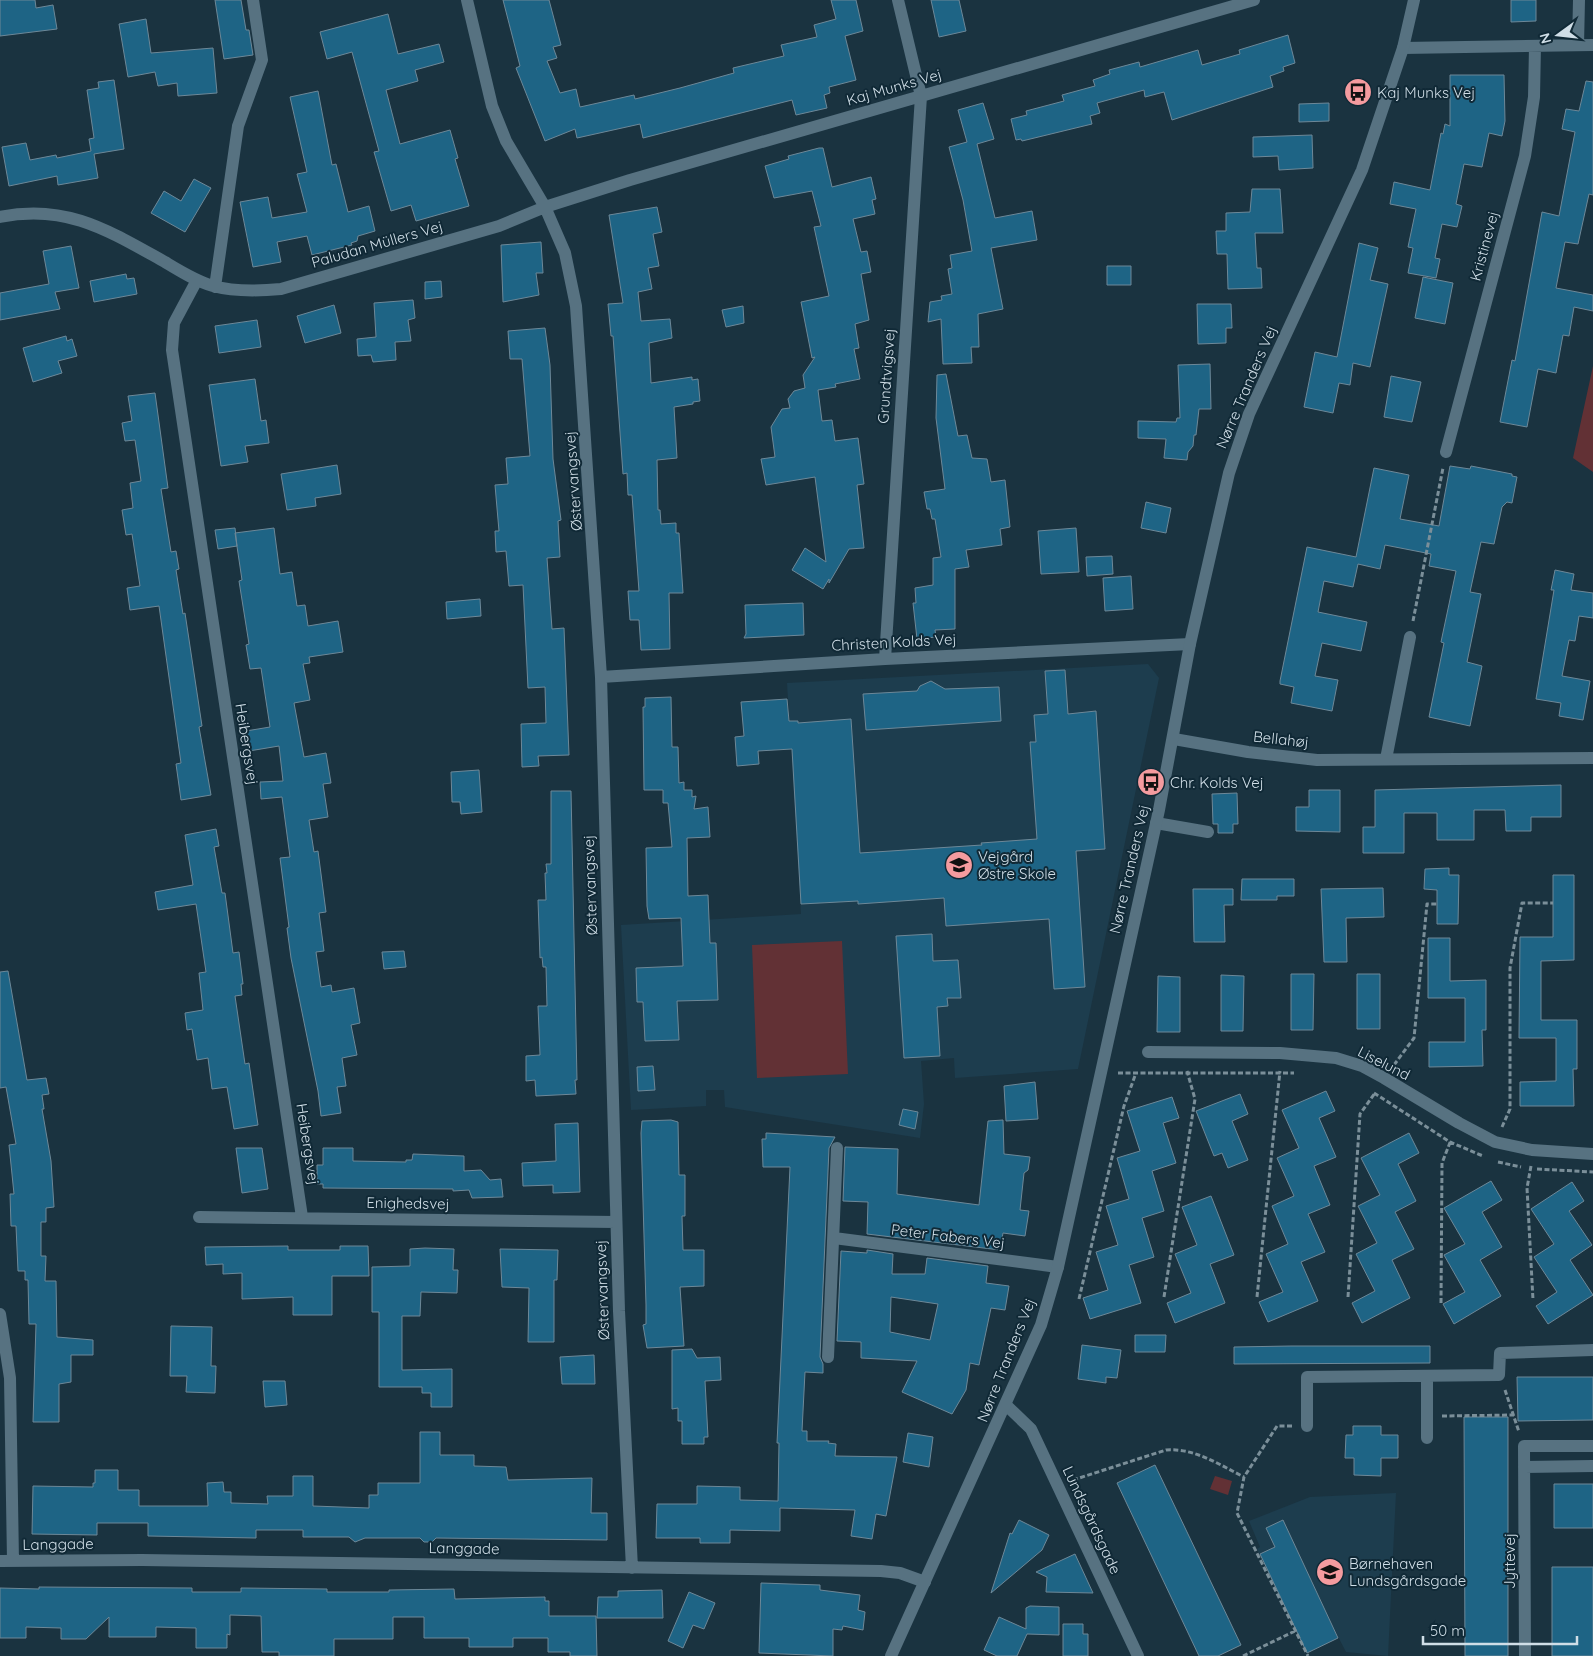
<svg xmlns="http://www.w3.org/2000/svg" width="1593" height="1656" font-family="Quicksand,sans-serif">
<style>
.built{fill:#1d3d4e}
.green{fill:#623135}
.building{fill:#1e6485;stroke:#6d8898;fill-rule:evenodd}
.lines{fill:none;stroke-linecap:round;stroke-linejoin:round}
.path{stroke:#7b8f99;stroke-width:3;stroke-dasharray:5 2.5;stroke-linecap:butt}
.lane{stroke:#577281;stroke-width:12}
.street{stroke:#577281;stroke-width:12}
.secondary{stroke:#577281;stroke-width:12}
.labels{text-anchor:middle;dominant-baseline:central;stroke-width:4;stroke-linejoin:round;paint-order:stroke}
.street-label{font-size:15px;fill:#d0dee7;stroke:#102936}
.poi-label{font-size:15px;fill:#d0dee7;stroke:#102936;text-anchor:start}
</style>
<rect width="100%" height="100%" fill="#1a3340"/>
<path class="built" d="M1148,664l11,14 -81,391 -123,9 -1,-20 -33,3 3,43 -4,34 -195,-31 -1,-17h-18v16l-75,4 -10,-185 180,-11 -14,-231z
M1396,1493l-8,163 -42,-4 -17,-33 -31,15 -41,-85 3,-2 -11,-26 61,-24z"/>
<path class="green" d="M1593,366v106l-20,-14z
M842,941l6,133 -91,4 -5,-133z
M1215,1476l17,5 -4,14 -18,-6z"/>
<path class="building" d="M0,0h35l1,8 17,-3 4,24 -57,7z
M215,0h26l5,30h3l4,25 -29,4z
M503,0h46l12,45 -8,2 4,11 -10,3 13,32 16,-4 4,18 54,-12 1,4 45,-11 54,-15 -1,-5 51,-12 -3,-11 36,-8 -3,-12 22,-6 -5,-19h25l7,31 -18,5 11,44 -27,7 1,6 -6,2 3,13 -31,7 -4,-15 -149,38 -3,-14 -63,14 -2,-9 -30,12 -29,-73 4,-2z
M931,0h28l7,31 -27,6z
M1511,0h25v21l-25,1z
M388,14l10,40 41,-10 5,18 -29,8 3,11 -32,9 14,54 50,-14 8,28 -3,1 14,47 -53,15 -5,-16 -20,6 -17,-59 5,-1 -27,-99 -25,7 -7,-27z
M146,19l5,34 62,-5 4,45 -39,3 -1,-13 -19,3 -3,-14 -27,5 -9,-53z
M1288,35l7,28 -12,4 1,4 -14,5 3,11 -101,33 -8,-28 -19,5 -1,-7 -47,13 3,10 -10,3 2,8 -70,17 -1,-2 -5,1 -5,-21 16,-4 -1,-4 38,-10 -2,-6 33,-9 -2,-6 17,-6 -1,-4 30,-8 1,5 58,-17 4,15 38,-11 -1,-4z
M1450,75h54l1,46 -3,15 -13,-3 -7,34 -18,-3 -8,40 6,2 -5,21 -15,-3 -7,34 5,1 -4,19 -28,-5 5,-25 -5,-1 8,-38 -26,-5 4,-22 36,8 11,-57 2,1 2,-10 5,2z
M114,80l10,69 -30,5 4,24 -40,7 -1,-9 -48,10 -7,-39 24,-4 4,17 26,-5 1,3 34,-7 -2,-12 5,-1 -7,-48 12,-2 -1,-6z
M1586,81l7,1v113l-4,-1 -11,50 -13,-2 -9,46 37,7v16l-19,-4 -5,29 -6,-1 -7,38 -18,-4 -11,58 -27,-5 12,-62 3,1 27,-149 17,4 16,-84 -13,-3 4,-20 13,2z
M318,91l14,74 4,-1 12,48 21,-6 6,25 -17,5 -1,5 -6,2 1,2 -40,10 -5,-19 -30,6 4,20 -28,5 -13,-65 28,-5 4,21 35,-6 -10,-38 10,-2 -17,-75z
M983,103l11,36 -17,5 18,74 37,-7 5,29 -46,8 12,61 -25,5 1,33h-8l1,16 -29,1 -2,-45 -13,3 2,-20 12,-2 -1,-4 11,-2 -4,-25 4,-1 -2,-13 22,-4 -9,-51 -14,-53 18,-5 -9,-32z
M1329,103v18l-30,1v-18z
M1312,135l1,33 -34,2 -1,-14 -25,1v-20z
M819,148h4l9,39 39,-10 5,22 -4,1 3,14 -22,5 8,33 6,-1 4,21 -10,2 8,46 -14,4 4,24 -5,1 6,30 -25,5 1,3 -18,3 4,31 10,-1 3,21 23,-3 6,46 -7,1 7,63 -15,1 -20,34v-4l-6,10 -31,-19 13,-22 21,14 -11,-85 -49,8 -5,-26 14,-2 -4,-30 11,-18 8,-1 -2,-9 6,-8 11,-3 -2,-13 12,-18 -3,1 -11,-56 28,-6 -15,-69 7,-1 -9,-35 -38,7 -9,-32 24,-7 -1,-3z
M194,179l17,9 -26,44 -34,-19 13,-22 17,10z
M1252,189h28l3,44h-28l2,35h4l1,20 -34,1 -1,-35h-10l-1,-23h10v-18l24,-1z
M657,207l5,25 -9,2 6,32 -11,2 4,21 -14,3 3,29 29,-2 2,19 -23,5 2,40 41,-6v3l6,-1 2,22 -7,1v2l-19,3 3,51 -20,2 1,50h2l1,14 15,-1v10h3l4,60h-14l1,56 -29,1 -2,-30h-9l-2,-29h11l-7,-96h-4l-1,-22 -4,1 -10,-138h-2l-3,-32 15,-1 -14,-88z
M541,242l2,31h-7l3,22 -36,7 -2,-57z
M1359,243l19,5 -8,32 18,4 -18,83 -17,-4 -3,22 -11,-2 -6,30 -29,-6 11,-55 22,5z
M71,246l8,42 -24,4 5,17 -60,11v-27l49,-9 -6,-33z
M1107,266h24v19h-24z
M126,274l1,5 7,-1 3,16 -43,8 -4,-21z
M1423,277l30,6 -8,41 -30,-6z
M441,281l1,16 -17,2v-17z
M413,300l2,18 -7,2 3,21 -16,1 1,18 -23,2 -2,-7 -13,1 -1,-17 19,-2 -2,-34z
M1197,304h34l1,24h-6v15l-28,1z
M334,305l7,28 -36,10 -8,-27z
M743,306l1,17 -18,4 -4,-17z
M257,320l4,27 -42,6 -4,-27z
M545,328l5,37 3,94 8,61 -3,1 2,36 -13,1 5,71 12,-1 5,127 -31,1 1,10 -17,1 -1,-43 25,-1 -1,-36 -17,1 -5,-103 -14,1 -3,-35 -10,1 -1,-21h4l-4,-46 13,-1 -2,-26 24,-2 -8,-97h-12l-2,-28z
M66,336l1,5 5,-2 5,17 -19,5 4,12 -29,9 -10,-34z
M1210,364l1,45h-12l-3,26h-2l-1,11 -5,6 -1,8 -23,-2 2,-19 -28,-1v-17l38,1 1,-4h3l-2,-53z
M946,374l12,62 9,-1 5,23 15,1 4,23 14,-2 5,47 -10,2 2,16 -36,5 3,17 -14,2v60l-20,1 1,7 -19,2 -4,-36h3l-1,-15 18,-3v-27l8,-1 -6,-38h-3l-2,-10h-3l-3,-17 21,-3 -9,-71 1,-43z
M1391,376l30,6 -9,40 -28,-5z
M255,379l6,42 5,-1 3,23 -24,3 3,16 -27,4 -12,-81z
M155,393l13,95 -7,1 10,63 5,-1 3,18 -3,1 7,44 2,-1 17,113 -3,1 12,68 -30,5 -5,-36 5,-1 -22,-157 -29,4 -3,-22 13,-2 -8,-52 -6,1 -4,-25 11,-2 -3,-25 11,-2 -6,-41 -10,1 -3,-18 10,-2 -4,-25z
M337,465l4,29 -26,4 1,8 -29,4 -6,-36z
M1450,466l20,3 1,-3 41,8v2l5,1 -5,26 -5,-1 -5,5 -8,37 -13,-2 -11,50 11,2 -14,68 15,4 -12,60 -41,-9 15,-74 -3,-1 15,-71 -27,-5 2,-12 -46,-9 -5,24 -22,-5 -5,23 -29,-6 -6,31 49,10 -6,29 -39,-8 -7,33 23,4 -6,31 -41,-8 3,-16 -14,-3v-3l27,-134 49,10 18,-89 35,7 -9,44 39,7z
M1146,502l25,6 -5,25 -25,-5z
M235,528l2,18 -19,3 -3,-19z
M274,528l6,46 12,-2 5,34 8,-1 3,21 30,-5 5,31 -34,5 1,6 -7,1 7,36 -16,3 10,54 22,-4 5,30 -8,1 5,33 -19,3 5,32 4,-1 8,61 -7,1 5,38 -8,1 5,35 10,-2 1,7 22,-4 6,35 -9,2 6,30 -15,3 4,28 -9,1 4,26 -20,3 -3,-25 -27,-133 -4,-30 2,-1 -9,-69 10,-1 -8,-60 -21,2 -1,-17 23,-1 -4,-35 -30,5 -3,-20 24,-4 -9,-59 -11,1 -4,-24 3,-1 -10,-63 3,-1 -7,-47z
M1076,528l3,44 -38,2 -3,-43z
M1112,556l1,18 -26,2 -1,-19z
M1555,570l19,4 -3,16 22,3v25l-14,-2 -4,25 -6,-1 -7,36 28,5 -7,39 -24,-4 2,-13 -25,-4 18,-109h-3z
M1131,576l2,33 -28,2 -2,-33z
M480,599l1,17 -34,3 -1,-17z
M803,603l1,32 -60,3 2,-4 -1,-29z
M1065,670l3,44 28,-3 9,138 -29,2 9,136 -31,2 -5,-70 -103,7 -2,-28 -86,6v-3l-57,3 -9,-155 -34,2 1,13 -22,2 -2,-29 9,-1 -3,-34 46,-3 2,22h9v2l53,-4 9,134 122,-8 -1,-2 56,-4 -7,-97h6l-2,-27 14,-1 -3,-43z
M931,681l14,8 54,-2 2,34 -135,9 -3,-36 54,-3 3,-5z
M671,697l1,50h6l1,36 5,-1v8h8v7l4,-1 -2,13 14,-2 2,30 -23,1 1,58 20,-1 2,48h6l2,57 -41,1 2,39 -34,1 -2,-39h-6l-1,-34 47,-2 -2,-48 -32,1 -2,-13 -1,-58 26,-1 -4,-44h-5v-13h-19l-1,-83h2v-9z
M479,770l3,42 -21,2 -1,-12h-8l-1,-30z
M1561,785v32h-30v14h-25l-1,-21h-31v30h-37v-27h-33v40h-41v-26h12v-37z
M1309,790h31v42l-44,-1v-24h13z
M551,791h20l6,289h-2l1,14 -40,2 -1,-16 -9,1v-25l14,-1 -2,-49h9l-1,-39h-3l-1,-10 -2,1 -2,-58h8l-1,-27h2l-1,-9h5z
M1237,793l1,31h-5v9h-15v-9h-5l-1,-30z
M216,829l3,17 -5,1 8,46h3l8,60 6,-1 4,32h-2l1,11 -7,1 10,68 4,-1 9,62 -24,4 -7,-42 -15,2 -4,-31 -11,2 -5,-31 -5,1 -2,-17 18,-3 -4,-37 7,-1 -10,-68 -38,6 -3,-18 38,-7 -8,-50z
M1449,868v7h10l-1,49h-21v-34l-13,-1 1,-20z
M1553,875h21v85l-33,1v59h36v49h-4l1,37h-54v-24l36,-1v-43h-37l1,-101h33z
M1242,879h52v17h-17v4h-36z
M1383,888l1,29 -38,1 1,44h-23l-3,-73z
M1193,889h40v16h-9l1,37h-31z
M932,934l1,27 25,-1 3,38h-14l1,8 -11,1 3,49 -36,2 -8,-122z
M1428,938h22v43l36,-1v50h-4l1,36 -54,1v-25h36v-44h-37z
M404,951l2,16 -22,2 -2,-17z
M8,971l19,109 19,-2 3,16 -7,1 2,14h-2l9,52 3,46 -8,1v14h-5v34h5l-1,25h11l1,56 36,3v15h-22v27l-12,2v38h-26l3,-98h-7l-1,-44h-3v-9h-7l-2,-45h-5l-1,-32h4l-5,-49 7,-1 -10,-57 -6,1v-116z
M1291,974h23l-1,56h-22z
M1357,974h23v55h-23z
M1221,975l23,1 -1,55h-22z
M1158,976l22,1v55h-23z
M653,1066l2,24 -17,1 -1,-24z
M1035,1082l3,37 -32,2 -2,-35z
M1326,1091l9,20 -16,7 17,39 -22,9 16,39 -22,9 17,38 -24,10 17,39 -50,21 -9,-20 24,-10 -17,-38 22,-10 -16,-38 22,-10 -17,-38 22,-10 -17,-38z
M1240,1094l8,20 -16,7 16,39 -20,8 -6,-15 -8,3 -18,-45z
M1172,1097l7,21 -16,5 13,40 -24,8 12,40 -22,7 12,39 -25,8 12,38 -51,16 -7,-21 25,-8 -12,-38 22,-7 -12,-39 23,-7 -12,-41 23,-7 -13,-40z
M903,1109l15,3 -3,17 -16,-4z
M671,1120l7,2 1,53h6v41h-3l1,34h21v36l-24,1 4,59 -37,2 -4,-23 3,-1v-19l-5,-172 1,-12z
M1003,1120l1,34 26,3 -2,13 -4,3 -4,37 9,1 -4,25 -22,-3 -3,17 -133,-16 1,-32 -25,-1 2,-54 53,2 -1,45 82,11 9,-84z
M578,1123l2,69 -27,1v-8l-30,1 -1,-23 34,-2 -1,-37z
M766,1133l69,4 -6,11 -9,209 3,7v9l-18,-1 -3,59h5v10h22l-1,2 8,1 -1,12 62,1 -11,59 -10,-2 -4,25 -21,-3 4,-26 -75,-2v23l-50,-1v13h-30v-5h-44l1,-34h40v-18l43,1v13l38,1 1,-58h-2l13,-276h-27l-1,-28h4z
M1409,1133l10,20 -21,11 18,37 -21,11 19,37 -22,11 18,38 -48,25 -10,-20 23,-12 -19,-37 21,-11 -19,-37 22,-11 -19,-37z
M236,1148h26l6,41 -26,4z
M323,1148h30v13l53,1v-2h6l1,-6 51,2v15l17,-1 9,10 11,-1 2,18 -31,1 -3,-8 -16,1v-2l-130,-1v-4h-6v-19h6z
M1491,1181l11,19 -20,12 20,35 -22,13 21,36 -47,28 -11,-20 22,-12 -21,-37 21,-11 -21,-36z
M1572,1182l12,19 -15,10 23,34 -22,15 23,35 -45,29 -12,-18 21,-14 -23,-35 20,-13 -23,-35z
M1211,1196l23,59 -24,9 15,39 -50,20 -8,-20 24,-10 -16,-39 22,-9 -15,-38z
M288,1246v4h52v-4h28l1,30h-37v39h-39v-18l-51,2v-26l-19,1v-10l-17,1 -1,-18z
M425,1248l29,1 -1,21h5l-1,23 -36,-1 -1,24h-18v54l50,-1v38h-21v-14h-9v-6h-43v-75h-7v-45l38,-1v-17z
M500,1249l58,1 -1,30h-3v62h-26l1,-54 -27,-1z
M867,1250l26,4 -1,20h33l2,-16 61,8 -2,17 23,3 -4,24 -14,-2 -12,57 -9,-2 -4,27 -14,24 -50,-22 15,-31 -56,-3v-16l-24,-1 4,-90 26,2zM891,1297l47,7 -8,36 -40,-8z
M171,1326l41,1 -1,39h5l-1,27 -29,-1 1,-16h-17z
M1135,1335h31l-1,17h-30z
M1082,1345l39,5 -4,28 -11,-1v6l-28,-4z
M1291,1346h139v17l-196,1v-17z
M692,1349l5,9 23,-1 1,23 -16,1 3,56h-4v7h-22v-23h-4v-13l-6,1v-59z
M594,1355l1,29h-33l-2,-27z
M1517,1377h76v43l-75,1z
M263,1381h22l2,24 -22,2z
M1464,1417h44v239h-43z
M1353,1426h28v9h17v23h-17v18l-27,-1v-17h-9l1,-23h7z
M420,1432h20v23h34v11l32,1 2,13 84,-2 -1,35h16v27l-171,-2 -4,4h-8l-4,-4h-55l-10,4 -6,-5h-46v-7h-47v8l-108,-2v-13h-51v12l-65,-1 1,-48 60,1v-4h2v-13h23v20h21v16h69l-1,-23 16,-1 1,10h7v11l37,1 -1,-8h26v-20h20v30l56,2v-13h9v-12h42z
M908,1433l25,4 -4,30 -26,-5z
M1155,1465l86,180 -23,11h-19l-82,-173z
M1554,1484h39v44h-39z
M1019,1520l30,15 -7,15 -51,43 19,-60 2,1z
M1283,1520l55,118 -31,15 -47,-99 15,-7 -9,-19z
M1075,1554l18,39 -47,-1 1,-15 -11,-5z
M1552,1567h41v89h-41z
M761,1583l59,2v5l40,5 -2,15 7,2 -2,18 -20,-4 -1,4 -9,-1v27l-74,-3z
M39,1587l153,1v4h49v-4l86,1v3h62v-2l65,-1 1,10 90,-2v4h4v15h47l1,40h-27v-4h-22v-14h-35v9h-44v-9h-45v-21h-31v22h-59v17h-55v-4h-17l-1,-36 -31,-1v20l-3,-1v14h-31v-20l-40,-1v10h-47v-20l-23,22h-25v-11l-35,-1v11h-26v-50l39,1z
M662,1590l1,28h-66l1,-21h20v-6z
M689,1592l26,11 -11,26 -11,-4 -10,23 -15,-7z
M1030,1606l29,1v28l-32,-1 -10,22h-20l-13,-6 15,-33 27,12v-21z
M1063,1624h20v10h5v22h-25z"/>
<g class="lines">
<path class="path" d="M1413,621l30,-153
M1394,1065l20,-27 13,-134h10
M1118,1073h176
M1374,1093l76,49 33,14
M1502,1127l8,-18v-141l12,-65h31
M1498,1162l23,5
M1531,1166l-4,22 6,112
M1537,1169l56,3
M1164,1297l31,-198 -8,-28
M1257,1297l23,-226
M1348,1297l12,-183 15,-21
M1079,1299l45,-193 12,-33
M1441,1303l1,-140 9,-23
M1505,1390l14,42
M1442,1416l72,-1
M1292,1426h-15l-33,51 -7,36 71,143
M1073,1480l93,-30c29,-2 52,14 78,27
M1243,1656l52,-25"/>
<path class="lane" d="M1156,823l52,9
M1524,1467l69,-1
M1525,1656l-1,-210h69"/>
<path class="street" d="M467,0l25,106 14,35 39,66 20,46 11,53 25,371 18,634 13,257
M1578,45l1,-45
M1403,48l190,-3
M0,217c66,-14 109,14 165,45 15,9 31,19 48,24 22,6 46,5 68,3l218,-63 46,-19 85,-27 624,-180
M197,280l-23,43 -2,27 130,867
M215,287l23,-161 24,-66 -9,-60
M1446,452l79,-296 9,-59 1,-51
M885,659l36,-563 -23,-96
M601,677l284,-18 305,-15
M1174,739l74,13 69,8 276,-2
M1386,759l24,-122
M1148,1052l132,1 56,5 26,8 22,12 75,45 36,19 37,8 61,4
M199,1217l417,5
M834,1238l224,29
M0,1314l10,64 3,183
M828,1357l9,-209
M1006,1405l25,24 107,227
M1307,1426v-49l192,-2 1,-22 93,-3
M1427,1438v-62
M0,1561l142,-1 739,11 19,2 25,9"/>
<path class="secondary" d="M891,1656l150,-331 17,-58 101,-457 31,-166 39,-171 20,-59 113,-244 41,-122 11,-48"/>
</g>
<defs>
<g id="bus-disc" transform="scale(1.4375)"><circle r="9.5" fill="#f49b9f" stroke="#102936"/><path d="M-5-6H5V4H4V6H2V4H-2V6H-4V4H-5ZM-3.5-4V0h7V-4ZM-3.5 1.2v1.5H-2V1.2ZM2 1.2v1.5H3.5V1.2Z" fill="#111"/></g>
<g id="school-disc" transform="scale(1.4375)"><circle r="9.5" fill="#f49b9f" stroke="#102936"/><path d="M0-5L7-2L0 1L-7-2ZM-4 1L0 2.5L4 1V4Q0 6-4 4Z" fill="#111"/></g>
</defs>
<g fill-rule="evenodd">
<use href="#bus-disc" x="1358" y="92"/>
<use href="#bus-disc" x="1151" y="782"/>
<use href="#school-disc" x="959" y="865"/>
<use href="#school-disc" x="1330" y="1572"/>
</g>
<g class="labels">
<g class="street-label">
<text transform="translate(894 87) rotate(-16)">Kaj Munks Vej</text>
<text transform="translate(377 244) rotate(-16)">Paludan Müllers Vej</text>
<text transform="translate(1484 246) rotate(-75)">Kristinevej</text>
<text transform="translate(886 376) rotate(-86)">Grundtvigsvej</text>
<text transform="translate(1246 387) rotate(-67)">Nørre Tranders Vej</text>
<text transform="translate(573 481) rotate(-94)">Østervangsvej</text>
<text transform="translate(894 642) rotate(-3)">Christen Kolds Vej</text>
<text transform="translate(1281 739) rotate(6)">Bellahøj</text>
<text transform="translate(247 744) rotate(81)">Heibergsvej</text>
<text transform="translate(1129 869) rotate(-77)">Nørre Tranders Vej</text>
<text transform="translate(590 885) rotate(-92)">Østervangsvej</text>
<text transform="translate(1384 1063) rotate(27)">Liselund</text>
<text transform="translate(308 1144) rotate(81)">Heibergsvej</text>
<text transform="translate(408 1203) rotate(1)">Enighedsvej</text>
<text transform="translate(948 1236) rotate(7)">Peter Fabers Vej</text>
<text transform="translate(602 1290) rotate(-92)">Østervangsvej</text>
<text transform="translate(1006 1360) rotate(-68)">Nørre Tranders Vej</text>
<text transform="translate(1092 1520) rotate(65)">Lundsgårdsgade</text>
<text transform="translate(58 1544) rotate(-1)">Langgade</text>
<text transform="translate(464 1548) rotate(1)">Langgade</text>
<text transform="translate(1509 1561) rotate(-90)">Jyttevej</text>
</g>
<g class="poi-label">
<text x="1377" y="92">Kaj Munks Vej</text>
<text x="1170" y="782">Chr. Kolds Vej</text>
<text x="978" y="856">Vejgård<tspan x="978" dy="17">Østre Skole</tspan></text>
<text x="1349" y="1563">Børnehaven<tspan x="1349" dy="17">Lundsgårdsgade</tspan></text>
</g>
</g>
<g transform="translate(1558 35) rotate(255)" stroke="#102936" stroke-width="4" paint-order="stroke">
<path d="M0-4L9 19L0 12L-9 19Z" fill="#d0dee7"/>
<text y="-8" font-size="14" font-weight="bold" text-anchor="middle" fill="#d0dee7">N</text>
</g>
<path d="M1423 1636v8h154v-8" fill="none" stroke="#d0dee7" stroke-width="2.5"/>
<text x="1430" y="1636" font-size="15" fill="#d0dee7" stroke="#102936" stroke-width="4" paint-order="stroke">50 m</text>
</svg>
